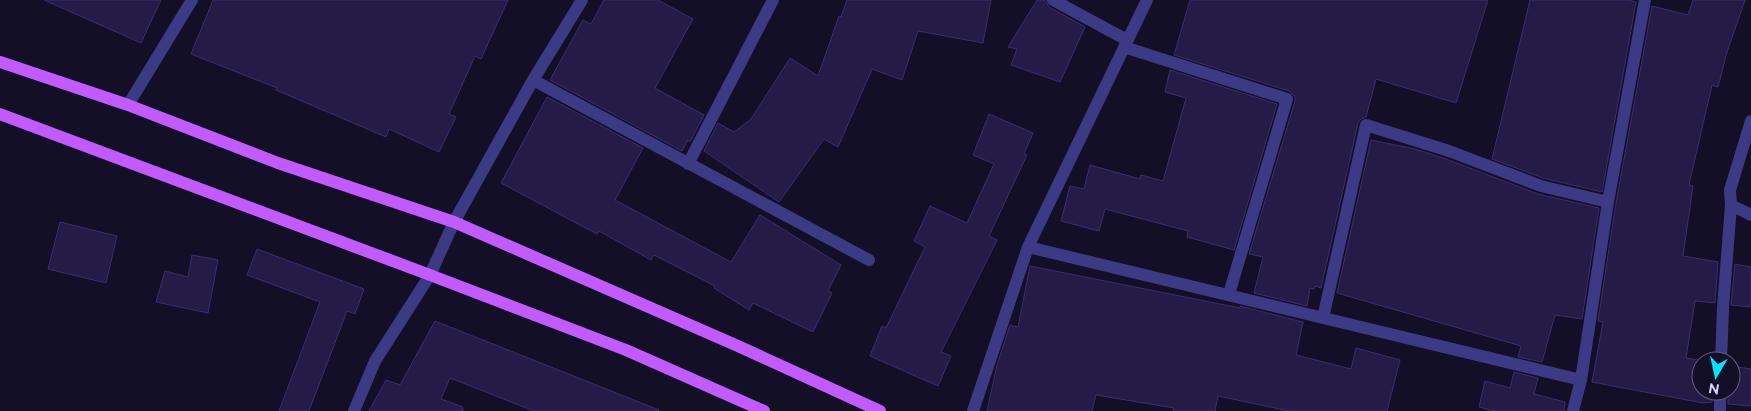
<svg xmlns="http://www.w3.org/2000/svg" width="1751" height="411" font-family="Raleway,sans-serif">
<style>
.building{fill:#241b47;stroke:#3b2d73}
.lines{fill:none;stroke-linecap:round;stroke-linejoin:round}
.minor{stroke:#3d3a85;stroke-width:12}
.major{stroke:#c25bff;stroke-width:12}
</style>
<rect width="100%" height="100%" fill="#130f26"/>
<path class="building" d="M44,0h117l-20,43z
M213,0h295l-27,59 -6,-3 -26,58 7,3 -17,35 -50,-23 -3,8 -110,-47 1,-2 -86,-34z
M604,0h54l35,19 -38,69 49,27 -14,27 -2,-2 -6,11 -132,-71 33,-60 8,4z
M847,0h144l-8,43 -65,-12 -16,49 -30,-11 -34,78 -14,-8 -45,63 -75,-51 14,-28 16,9 17,-13 39,-61 28,18 21,-60 2,1z
M1037,0h8l4,7 36,20 -25,55 -49,-17 6,-16 -9,-2z
M1190,0h298l-32,103 -80,-24 -10,38 -5,2 -3,4 -37,165 -6,-2 -1,3 -4,-1 -3,18 -53,-13 9,-36 -14,-3 46,-153v-4l-6,-6 -115,-36z
M1530,0h99l7,2 -34,190 -59,-14 -51,-19z
M1693,0h52l-18,52 -9,35 -6,-2 -23,100 4,1 -10,70 35,6 -3,41 -20,-2 -9,57 19,3h-4v30h11v11l-9,1 -111,-21 11,-60 -5,-1 18,-118 36,-197 36,9z
M1170,70l107,34 -43,146 -47,-13 1,-6 -83,-22 -6,22 -38,-10 9,-35 14,3 6,-24 50,14 1,-4 22,6 23,-83 -21,-6z
M547,97l96,51 -28,52 116,62 29,-47 81,50 -13,26 4,2 -19,39 -60,-29 -4,7 -35,-22 1,-2 -61,-31 -3,5 -52,-29 -2,3 -96,-51z
M989,114l44,19 -9,21 3,1 -38,81 8,4 -56,112 10,4 -13,30 -68,-30 12,-30 4,2 39,-81 -11,-6 16,-35 37,17 27,-59 -21,-9z
M1371,140l44,9 31,10 92,35 61,14 -17,111 -27,-4 -13,47 -24,-5 3,-11 -184,-53z
M60,222l57,14 -11,47 -58,-14z
M257,249l107,40 -9,25 -8,-3 -38,100h-30l41,-109 -73,-27z
M192,255l26,5 -10,53 -52,-11 9,-31 23,6z
M1735,264l16,3v40l-20,-2z
M1030,266l210,42v-2l63,16 -7,33 55,14 5,-21 44,12 -13,51h-98l-71,-15 -3,15h-42l1,-3 -78,-13 -4,16h-105l10,-46 13,-40 8,2z
M435,321l224,89 -1,1h-124l-84,-33 -9,21 22,8v4h-94l17,-31 14,5z
M1731,366l20,3v37l-23,-2v-13h3z
M1514,372l24,6 -4,16 31,8 -1,9h-69l-16,-4 6,-26 25,7z"/>
<g class="lines">
<path class="minor" d="M1053,0l74,40
M1124,47l163,52 -58,195
M533,80l336,180
M128,105l64,-105
M688,164l85,-164
M1731,205l20,10
M1028,247l553,133
M1323,318l43,-193 83,26 92,35 67,16
M1721,361l2,-53 8,-103 -1,-15 21,-69
M354,411l21,-50 55,-86 24,-53 79,-142 49,-80
M973,411l55,-164 119,-247
M1573,411l8,-31 27,-178 37,-202
M1720,411v-20"/>
<path class="major" d="M0,62l128,43 150,58 176,59 284,124 142,65
M0,114l430,161 196,75 138,61"/>
</g>
<g transform="translate(1716 376) rotate(189)"><circle r="24" fill="#130f26" stroke="#625e7d"/>
<path d="M0-4L9 19L0 12L-9 19Z" fill="#00e5ff"/>
<text y="-8" font-size="14" font-weight="bold" text-anchor="middle" fill="#d9d4ff">N</text>
</g>
</svg>
